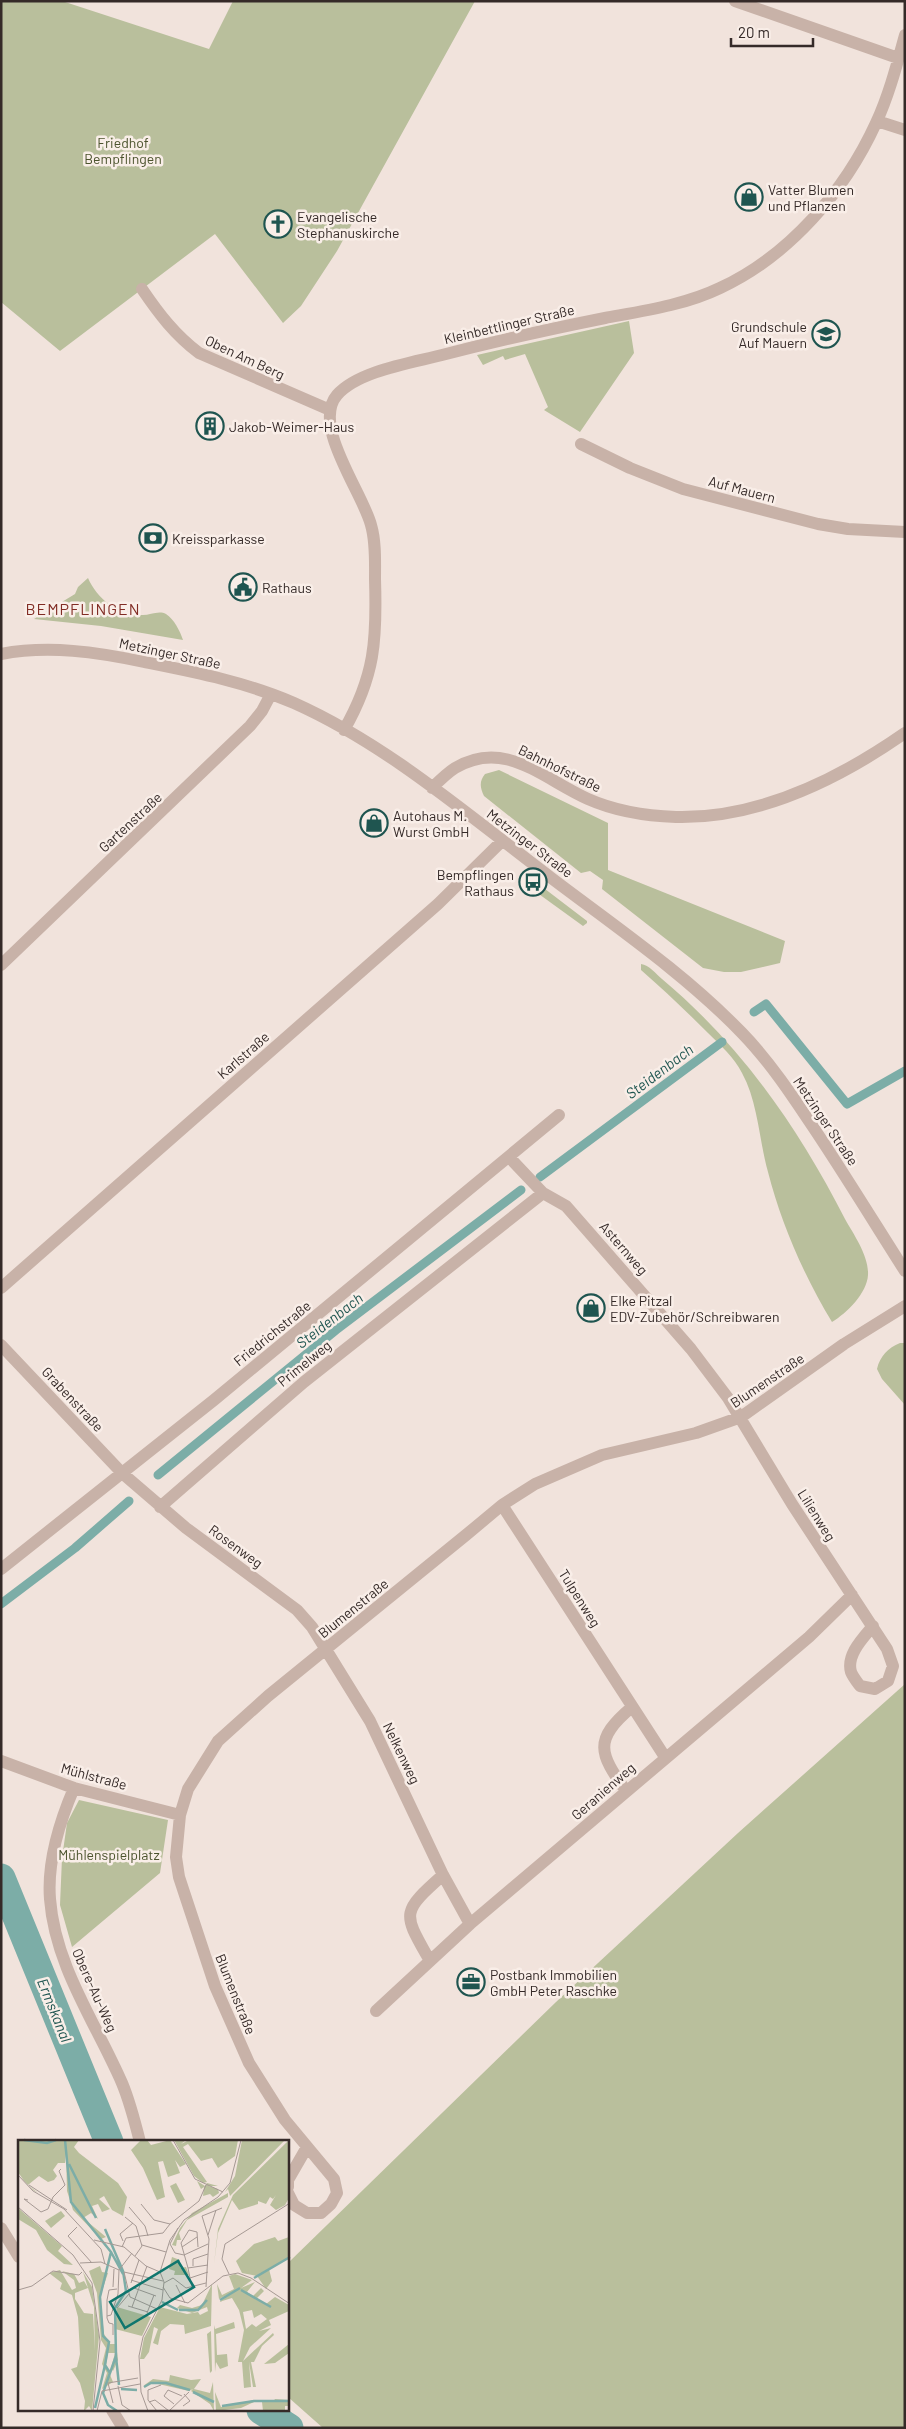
<svg xmlns="http://www.w3.org/2000/svg" width="906" height="2429" font-family="Barlow,sans-serif">
<style>
.green{fill:#b9bf9c}
.lines{fill:none;stroke-linecap:round;stroke-linejoin:round}
.stream{stroke:#7cada7;stroke-width:9}
.canal{stroke:#7cada7;stroke-width:29}
.minor{stroke:#c8b2a8;stroke-width:12}
.labels{text-anchor:middle;dominant-baseline:central;stroke-width:5;stroke-linejoin:round;paint-order:stroke}
.park-label{font-size:14px;fill:#4b532d;stroke:#f9eee8}
.poi-label{font-size:14px;fill:#352a28;stroke:#f9eee8;text-anchor:start}
.street-label{font-size:14px;fill:#352a28;stroke:#f9eee8}
.water-label{font-size:15px;font-style:italic;fill:#1f5550;stroke:#f9eee8}
.quarter-label{font-size:16px;letter-spacing:1px;fill:#812c24;stroke:#f9eee8}
.inset-river{fill:none;stroke:#7cada7;stroke-width:2.5}
.inset-road{fill:none;stroke:#a69994;stroke-width:1}
.view{fill:#0f766e;fill-opacity:0.15;stroke:#0f766e;stroke-width:2.5}
.inset-edge{fill:none;stroke:#352a28;stroke-width:2.5}
</style>
<rect width="100%" height="100%" fill="#f1e3dc"/>
<path class="green" d="M1,1h61l147,48 24,-48h242l-138,250 -36,55 -18,17 -68,-89 -155,117 -59,-49z
M629,321l5,32 -54,79 -36,-22 4,-3 -23,-53 -20,6 -2,-4 -20,9 -6,-10z
M88,578c9,21 32,39 55,37 7,0 16,-5 23,-1 8,5 14,17 17,26l-82,-14 -67,-7 41,-25 3,-7z
M499,770l109,53v47l177,71 -5,22 -39,9h-17l-21,-4 -101,-79 1,-9 -13,-9 -9,2 -97,-77c-4,-9 -5,-14 1,-22z
M528,876l59,45v2l-4,3 -58,-42z
M641,964c8,1 15,10 21,15 79,66 137,150 183,240 9,16 24,37 23,56 -1,18 -21,38 -36,47 -28,-46 -51,-99 -64,-150 -9,-32 -10,-70 -26,-99 -8,-16 -22,-28 -34,-40 -22,-22 -44,-43 -67,-63z
M900,1343h5v62l-23,-26 -5,-10c3,-13 11,-21 23,-26z
M905,1684v744h-582l-35,-31v-134l268,-261 182,-169z
M79,1800l89,20 -8,53 -88,74 -12,-42 2,-47 5,-35z"/>
<g class="lines">
<path class="stream" d="M754,1012l12,-8 81,100 58,-33
M540,1177l182,-135
M158,1475l178,-145 185,-140
M1,1604l74,-56 54,-47"/>
<path class="canal" d="M1,1878l108,264
M261,2410l28,18"/>
<path class="minor" d="M735,1l163,57
M877,121l28,9
M142,289c17,25 33,46 57,64l131,57
M581,444l49,24 53,21 135,35 30,5 57,3
M1,654c48,-9 96,-2 143,8 50,10 102,20 150,41 94,42 175,113 256,174 66,50 135,97 192,156 31,32 55,70 79,106 29,44 56,88 84,132
M344,730c31,-54 33,-90 31,-151 0,-17 1,-37 -4,-54 -8,-32 -60,-100 -34,-130 21,-24 74,-32 105,-40 54,-14 108,-26 163,-37 38,-7 80,-13 115,-30 69,-32 125,-97 156,-165 13,-28 21,-59 29,-88
M432,788c7,-7 15,-15 23,-20 50,-30 88,11 133,31 27,12 59,17 88,18 82,2 163,-38 229,-84
M1,965l249,-239 12,-15 9,-17
M510,1158l33,35 23,13 125,143 37,49 64,106 95,145 6,17 -5,15 -13,8 -15,-3c-3,-4 -7,-9 -9,-14 -5,-17 12,-34 22,-46
M1,1288l437,-384 64,-63
M1,1345l121,128 64,55 111,82 15,17 58,94 73,154 27,49
M502,1505l163,252
M160,1507l144,-125 239,-189
M1,1569l213,-169 345,-285
M1,1761l73,27 106,27
M74,1788c-15,35 -27,73 -24,111 5,67 46,124 72,184 8,19 13,39 18,59
M626,1791c-27,-38 -33,-51 6,-84
M430,1961c-27,-48 -30,-48 13,-86
M376,2011l94,-87 339,-287 43,-42
M288,2187v-7l19,-33
M288,2193l6,12 13,8h14l10,-9 6,-11 -3,-14 -49,-59 -36,-57 -34,-77 -36,-109 -3,-20 4,-42 8,-26 30,-48 50,-45 198,-161 36,-30 33,-21 67,-29 94,-22 45,-16 103,-73 61,-38
M1,2228l18,29
M112,2410l11,18"/>
</g>
<defs>
<g id="shop-ring" transform="scale(1.4375)"><circle r="9.5" fill="#f9eee8" stroke="#1f5550" stroke-width="1.5"/><path d="M-5-2.5h2.3a2.7 3.5 0 0 1 5.4 0H5L5.5 6h-11ZM-1.5-2.5h3a1.5 2.3 0 0 0-3 0Z" fill="#1f5550"/></g>
<g id="church-ring" transform="scale(1.4375)"><circle r="9.5" fill="#f9eee8" stroke="#1f5550" stroke-width="1.5"/><path d="M-1.2-6h2.4v3.5h3.3v2.4h-3.3V6h-2.4V-.1h-3.3v-2.4h3.3Z" fill="#1f5550"/></g>
<g id="school-ring" transform="scale(1.4375)"><circle r="9.5" fill="#f9eee8" stroke="#1f5550" stroke-width="1.5"/><path d="M0-5L7-2L0 1L-7-2ZM-4 1L0 2.5L4 1V4Q0 6-4 4Z" fill="#1f5550"/></g>
<g id="building-ring" transform="scale(1.4375)"><circle r="9.5" fill="#f9eee8" stroke="#1f5550" stroke-width="1.5"/><path d="M-4-6H4V6H1V3H-1V6H-4ZM-2.5-4.3h1.7v1.8h-1.7ZM.8-4.3h1.7v1.8H.8ZM-2.5-1h1.7V.8h-1.7ZM.8-1h1.7V.8H.8Z" fill="#1f5550"/></g>
<g id="bank-ring" transform="scale(1.4375)"><circle r="9.5" fill="#f9eee8" stroke="#1f5550" stroke-width="1.5"/><path d="M-6-4H6V4H-6ZM0-2.3a2.3 2.3 0 1 0 0 4.6a2.3 2.3 0 1 0 0-4.6Z" fill="#1f5550"/></g>
<g id="civic-ring" transform="scale(1.4375)"><circle r="9.5" fill="#f9eee8" stroke="#1f5550" stroke-width="1.5"/><path d="M-.6-6.5H3V-4.5H.6V-3L4-1V1h2V6H-6V1h2V-1L-.6-3ZM-1.2 2.5V6h2.4V2.5Z" fill="#1f5550"/></g>
<g id="bus-ring" transform="scale(1.4375)"><circle r="9.5" fill="#f9eee8" stroke="#1f5550" stroke-width="1.5"/><path d="M-5-6H5V4H4V6H2V4H-2V6H-4V4H-5ZM-3.5-4V0h7V-4ZM-3.5 1.2v1.5H-2V1.2ZM2 1.2v1.5H3.5V1.2Z" fill="#1f5550"/></g>
<g id="office-ring" transform="scale(1.4375)"><circle r="9.5" fill="#f9eee8" stroke="#1f5550" stroke-width="1.5"/><path d="M-6-3h4V-5.5h4V-3h4V5H-6ZM-1-4.5V-3h2v-1.5ZM-6 0V1H6V0Z" fill="#1f5550"/></g>
</defs>
<g fill-rule="evenodd">
<use href="#shop-ring" x="749" y="197"/>
<use href="#church-ring" x="278" y="224"/>
<use href="#school-ring" x="826" y="334"/>
<use href="#building-ring" x="210" y="426"/>
<use href="#bank-ring" x="153" y="538"/>
<use href="#civic-ring" x="243" y="587"/>
<use href="#shop-ring" x="374" y="823"/>
<use href="#bus-ring" x="533" y="882"/>
<use href="#shop-ring" x="591" y="1308"/>
<use href="#office-ring" x="471" y="1982"/>
</g>
<g class="labels">
<g class="park-label">
<text x="123" y="142">Friedhof<tspan x="123" dy="16">Bempflingen</tspan></text>
<text x="109" y="1854">Mühlenspielplatz</text>
</g>
<g class="poi-label">
<text x="768" y="189">Vatter Blumen<tspan x="768" dy="16">und Pflanzen</tspan></text>
<text x="297" y="216">Evangelische<tspan x="297" dy="16">Stephanuskirche</tspan></text>
<text x="807" y="326" text-anchor="end">Grundschule<tspan x="807" dy="16">Auf Mauern</tspan></text>
<text x="229" y="426">Jakob-Weimer-Haus</text>
<text x="172" y="538">Kreissparkasse</text>
<text x="262" y="587">Rathaus</text>
<text x="393" y="815">Autohaus M.<tspan x="393" dy="16">Wurst GmbH</tspan></text>
<text x="514" y="874" text-anchor="end">Bempflingen<tspan x="514" dy="16">Rathaus</tspan></text>
<text x="610" y="1300">Elke Pitzal<tspan x="610" dy="16">EDV-Zubehör/Schreibwaren</tspan></text>
<text x="490" y="1974">Postbank Immobilien<tspan x="490" dy="16">GmbH Peter Raschke</tspan></text>
</g>
<g class="street-label">
<text transform="translate(509 324) rotate(-13)">Kleinbettlinger Straße</text>
<text transform="translate(245 357) rotate(25)">Oben Am Berg</text>
<text transform="translate(742 489) rotate(15)">Auf Mauern</text>
<text transform="translate(170 653) rotate(12)">Metzinger Straße</text>
<text transform="translate(560 768) rotate(26)">Bahnhofstraße</text>
<text transform="translate(130 822) rotate(-43)">Gartenstraße</text>
<text transform="translate(530 843) rotate(37)">Metzinger Straße</text>
<text transform="translate(243 1055) rotate(-41)">Karlstraße</text>
<text transform="translate(826 1121) rotate(56)">Metzinger Straße</text>
<text transform="translate(624 1248) rotate(49)">Asternweg</text>
<text transform="translate(272 1333) rotate(-39)">Friedrichstraße</text>
<text transform="translate(304 1363) rotate(-39)">Primelweg</text>
<text transform="translate(767 1380) rotate(-34)">Blumenstraße</text>
<text transform="translate(73 1399) rotate(47)">Grabenstraße</text>
<text transform="translate(817 1515) rotate(58)">Lilienweg</text>
<text transform="translate(236 1546) rotate(36)">Rosenweg</text>
<text transform="translate(580 1598) rotate(58)">Tulpenweg</text>
<text transform="translate(353 1608) rotate(-39)">Blumenstraße</text>
<text transform="translate(402 1753) rotate(64)">Nelkenweg</text>
<text transform="translate(94 1776) rotate(15)">Mühlstraße</text>
<text transform="translate(603 1791) rotate(-41)">Geranienweg</text>
<text transform="translate(95 1990) rotate(66)">Obere-Au-Weg</text>
<text transform="translate(236 1994) rotate(68)">Blumenstraße</text>
</g>
<g class="water-label">
<text transform="translate(659 1071) rotate(-37)">Steidenbach</text>
<text transform="translate(329 1320) rotate(-38)">Steidenbach</text>
<text transform="translate(55 2010) rotate(68)">Ermskanal</text>
</g>
<g class="quarter-label">
<text x="83" y="608">BEMPFLINGEN</text>
</g>
</g>
<g transform="translate(18 2140)">
<rect width="271" height="271" fill="#f1e3dc"/>
<path d="M0,0h61l-5,7 5,6 39,30 9,14 -4,19 -11,-6 -8,-14 -5,3 11,10 -8,3 -4,-8 -6,2 6,13 -7,-6 -8,5 23,19 -5,2 -28,-29 -6,-19 -1,-38 -1,10h-7l-5,7 4,6 -3,4 -6,2 -9,-6 -11,9 10,8 -5,-3 -9,-9 -6,-9zM123,0h6l4,5 19,-5 16,24 -6,3 -5,-7 5,13 -12,4 -5,-16 -5,1 7,35 -8,3 -14,-32 -12,-18zM156,0h12l-5,4 8,-4h49l-3,16 -17,12 -6,-10 -11,3 -13,-17 -5,3 24,35 -4,1 -9,-7zM224,0h43l-55,56 -2,-7 -3,3 10,-16zM271,0v58l-4,7 4,-2 -13,7 -6,-5 6,-10 -3,4 -3,-2 -4,7 -8,-3v3l-19,6 -7,-10 -14,33 -4,31 4,-35 15,-34zM179,41l8,5 2,-3 11,3h-9l9,3 1,4 -6,4 -3,-3 -7,2 1,-9 -3,2zM158,43l9,17 -7,3 -8,-17zM210,53v4l-41,23 -8,13 2,7h-4l-1,6 -4,-1 8,-17 12,-15zM0,68l44,38 -4,5 15,14 -9,-1 -17,-14 -11,-20 -18,-11zM43,71l4,5 -14,12 -6,-7zM257,97l3,4 11,-4v21l-20,11 3,12 -6,8 -9,-13 -15,-3 -6,-12 18,-17zM154,117l8,3v8l6,-1 3,8h-15l1,-4 -6,-2zM82,126l2,6 6,1 -8,24 4,37 6,10h6l2,16 -5,11 -2,-3 4,-15h-7l-2,12 7,17 -11,7 5,-16 -5,-9 4,-16 -5,-8 -4,-47 -8,-22zM42,130l12,20 4,-2 -2,-8 -12,-9 12,3 5,9 5,-2 4,7 -13,5v6l9,14 9,1 2,37 -1,-44 -11,-35 9,15 7,49 -7,75 -3,-5 -5,5 1,-10 -5,-18 -9,-14 6,-2 3,-13 -2,-37 -6,-22 -12,-6 2,-6 -13,-10zM217,134l17,6 -11,8 14,-6 -8,10 6,4 8,-8 3,3 -7,7 6,5 3,1 9,-7 14,8v6l-20,9 2,5 -12,6 12,-3 -21,19 -7,14 30,-28 1,2 -12,11 -8,16h-3l5,25h-3l-4,-25 2,25 -7,1 -2,-26h-4l6,-32 -5,-20 -7,-12 -13,4 16,-11 -16,8 -2,-15 5,11 12,-6 -5,-13zM234,170l2,8 7,-4 6,5 -11,8 -4,-3 -6,5 -3,-17zM194,144l-1,42 -26,8 -1,-9 -14,-1 -9,7 -3,14 -5,-2 5,-14 -4,-2 -5,25 -5,7h-4l4,-21 16,-31 27,7 11,-2 2,3 8,-4 1,4 -2,-8 -15,6 -15,-5 3,-3 12,3 10,-3zM99,167l34,10 -9,19 -27,-7zM216,182l1,6 -19,6 1,21 10,-1 1,12 -8,3 -4,-7 -1,10 -1,-47 1,4zM193,191l1,40 -2,2 -3,-39zM271,204v9l-14,10 -11,1zM152,235l21,5 10,-1 -7,10 16,4 3,-11 1,29 -4,-7 -19,-13 2,-2 -4,2 -35,-8 -11,3 10,-7 16,2zM197,252l6,15 33,-7 19,2 2,-3 14,1v6h-4v5h-22l-1,-9h-8l-13,6 -25,3z" fill="#b9bf9c" fill-rule="evenodd"/>
<path class="inset-river" d="M6,0l23,3 9,-3M47,0l6,62 40,50 -11,45 3,39 6,6 -4,23 5,8 -7,20 5,12 9,6M51,24l27,54M87,89l18,42 3,20 -11,17 1,48 -6,17M93,112l12,22M236,138l36,-21M223,150l30,17M202,160l20,-12M144,162l16,8M161,170h19l9,-10M98,217l3,28M126,247l7,-4h15l24,7M103,249l16,1M175,252l21,10M204,266l32,-5h36M77,268l10,-43"/>
<path class="inset-road" d="M155,0l22,39 28,13M0,35l15,16 31,18 37,40 4,15M11,45l38,25M10,60l-4,-1 17,13 7,-3 5,-12 12,-12 -6,-14 2,-2M123,64l13,16 16,4 29,-23 7,-16M0,67l55,48 19,28 8,58 -7,70M111,67l16,19 3,10M107,77l11,9 6,20 -7,10M59,87l-9,9 24,27M160,88l-8,16 5,9 9,2 24,-11M190,95l8,-25M76,100l30,7 22,19 14,6M105,101l-3,-7 13,-11M124,105l24,7M104,107l4,-9 37,-5 7,-9M164,107l15,-10M62,123l21,-1 18,8 13,-17M175,126v-7l15,-5M170,128l-7,-25 8,-13 8,2 1,15M170,128l20,-3M170,128l4,20M106,132l39,9M106,132l6,25M142,132l10,-32 14,-20 34,-23 12,-14 11,-43M211,134l-7,-15 3,-15 65,-41M172,138l18,-6M113,140l32,10M113,143l8,-23M146,143l9,-5 13,10 20,-5M158,145l9,18M95,147l1,-18M145,147l7,11 18,5 35,-27 15,-3 13,5 39,26M188,147l3,-48 -7,-23 20,-8M116,148l22,8M0,150l14,-4 21,-15 26,4 3,-3M112,157l27,12M110,166l20,6M114,167l15,-41M99,168l12,-14M129,173l7,-18M89,176l4,-1 7,-21 1,-24M95,195v-11l-4,-1 -2,-5v-18l2,-10 8,-1M100,246l4,19 9,6M131,262l6,-2 14,11M95,263l-5,-20 30,-5M156,264l-10,-8 4,-6 14,6M165,266l7,-5 -6,-7M79,271l5,-20 38,-7M130,271l-7,-19 -2,-36 4,-19 19,-37 2,-18 -4,-10M139,271l-9,-11v-10l13,-5M151,271l20,-19"/>
<path class="view" d="M160,121l16,26 -69,41 -15,-26z"/>
<rect width="271" height="271" class="inset-edge"/>
</g>
<rect width="906" height="2429" fill="none" stroke="#352a28" stroke-width="5"/>
<path d="M731 38v8h82v-8" fill="none" stroke="#352a28" stroke-width="2.5"/>
<text x="738" y="38" font-size="15" fill="#352a28" stroke="#f9eee8" stroke-width="4" paint-order="stroke">20 m</text>
</svg>
